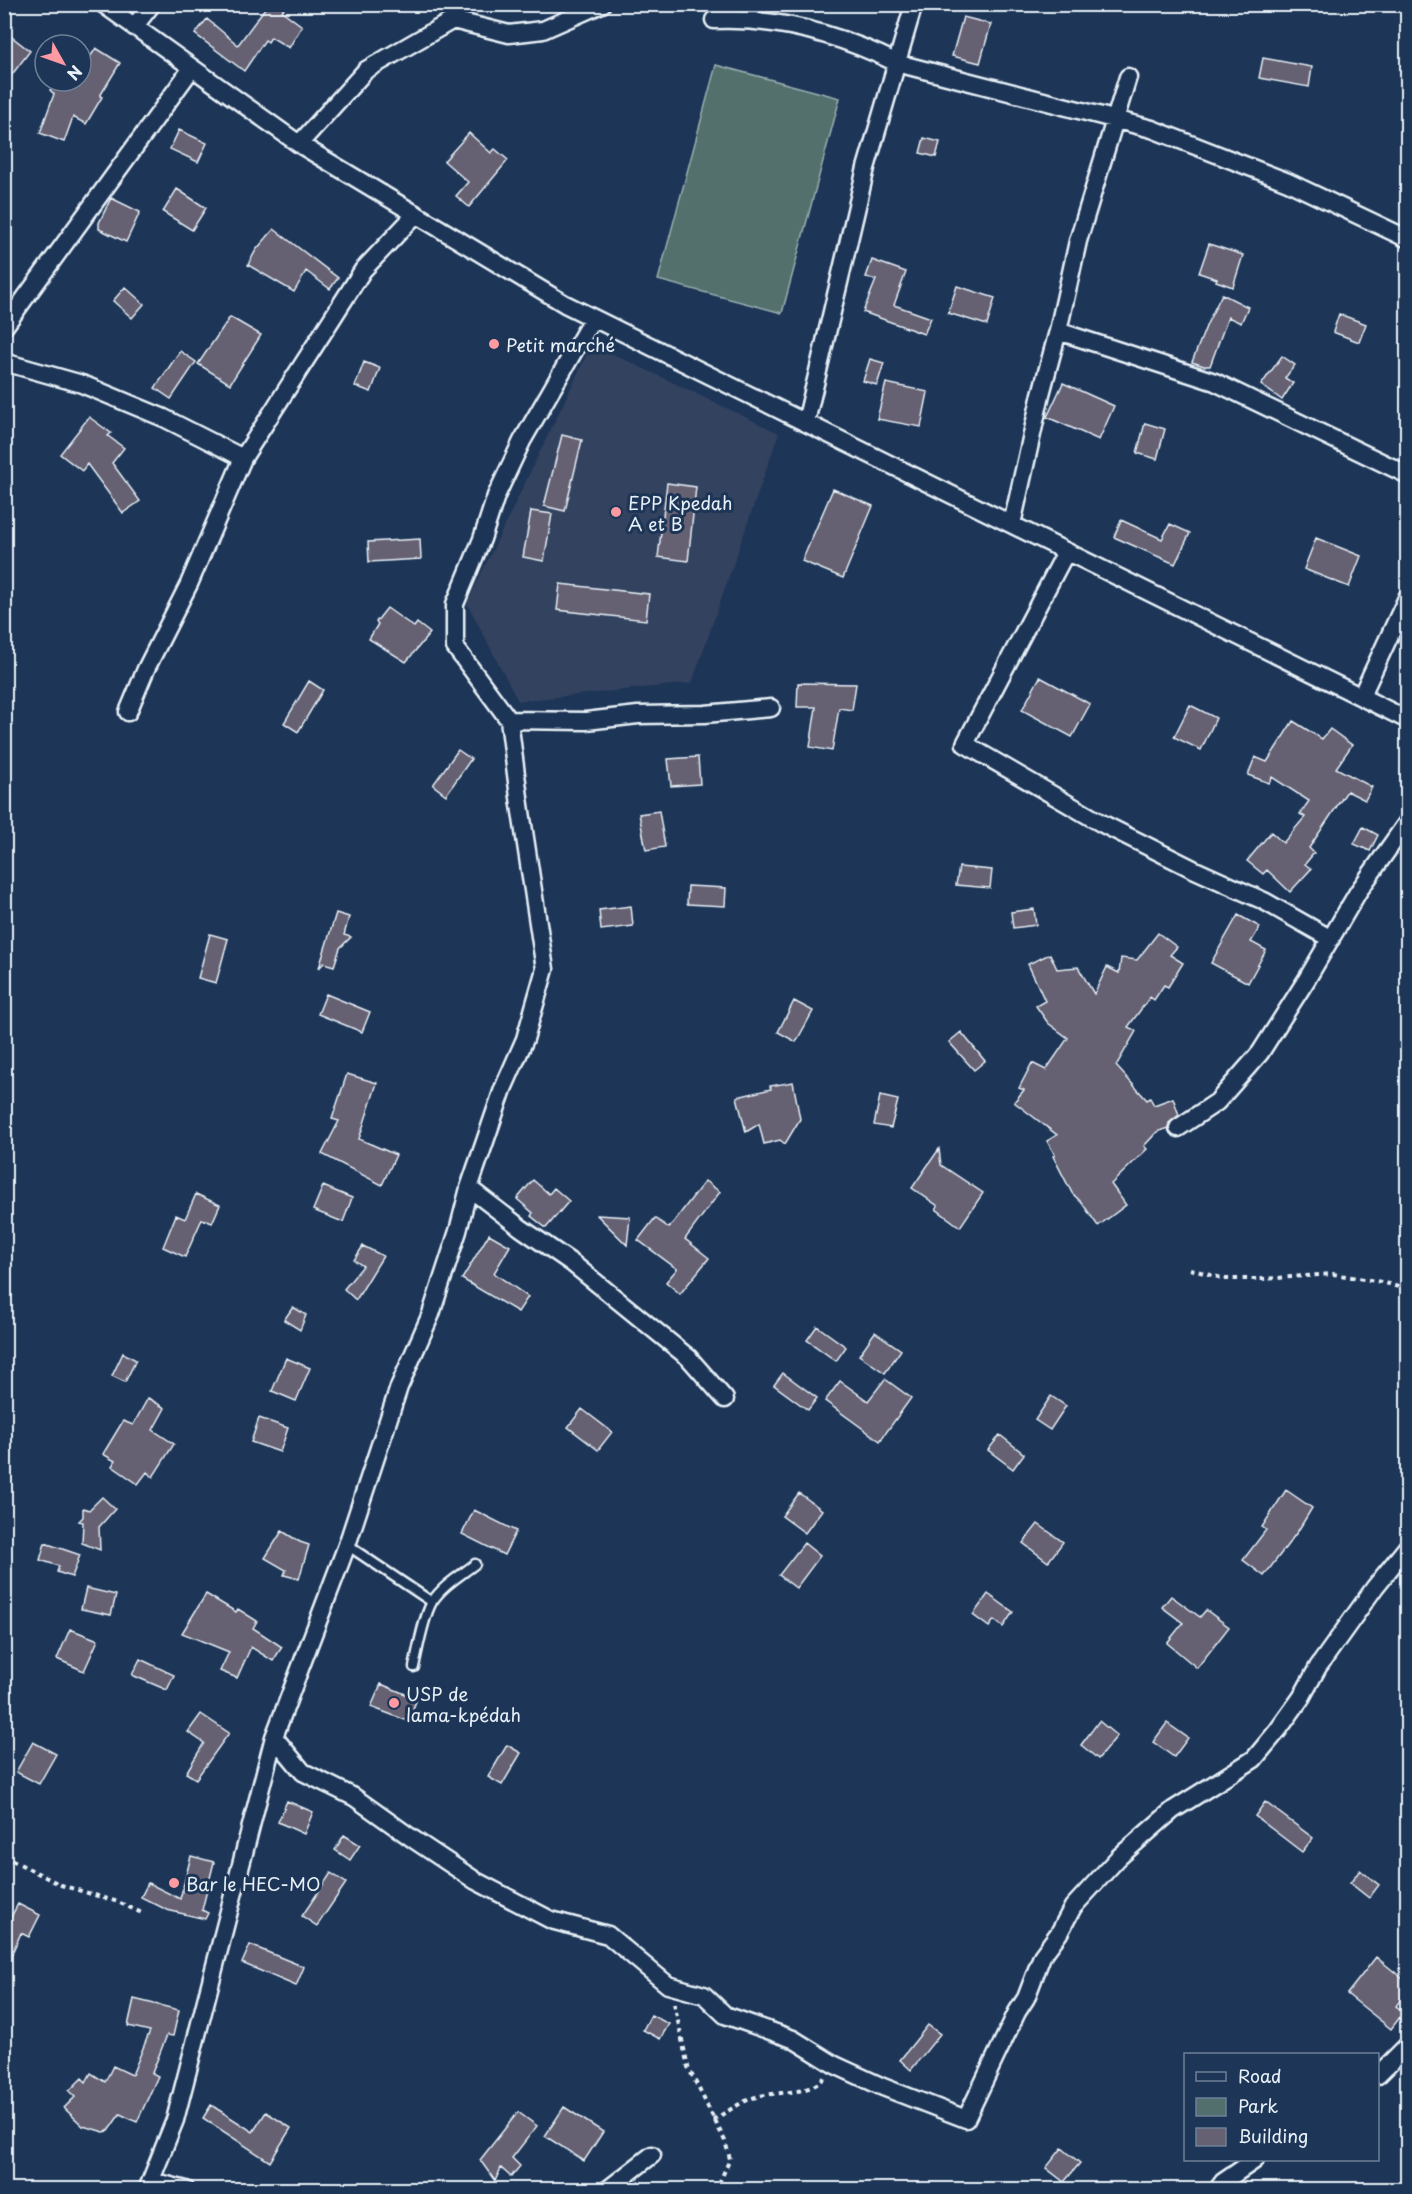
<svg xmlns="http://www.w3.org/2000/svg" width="1412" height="2194" font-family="'Playpen Sans',sans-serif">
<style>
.built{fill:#33425f}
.green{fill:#526f6d;stroke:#9db0b2;stroke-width:1.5}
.building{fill:#656072;stroke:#e8f1f8;stroke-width:1.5}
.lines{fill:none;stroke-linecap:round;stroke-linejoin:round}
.lane-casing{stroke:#e8f1f8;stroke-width:13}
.street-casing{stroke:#e8f1f8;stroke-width:21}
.path{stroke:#e8f1f8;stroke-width:4;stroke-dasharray:4.5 4.5;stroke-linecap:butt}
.lane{stroke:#1d3557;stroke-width:8}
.street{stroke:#1d3557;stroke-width:16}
.poi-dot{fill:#ff9aa2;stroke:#1d3557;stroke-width:2}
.labels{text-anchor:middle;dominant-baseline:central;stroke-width:6;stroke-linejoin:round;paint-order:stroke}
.poi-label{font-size:18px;fill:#e8f1f8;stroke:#1d3557;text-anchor:start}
</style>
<rect width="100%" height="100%" fill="#1d3557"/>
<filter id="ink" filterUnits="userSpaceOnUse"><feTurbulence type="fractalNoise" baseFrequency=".0167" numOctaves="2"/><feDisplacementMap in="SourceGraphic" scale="12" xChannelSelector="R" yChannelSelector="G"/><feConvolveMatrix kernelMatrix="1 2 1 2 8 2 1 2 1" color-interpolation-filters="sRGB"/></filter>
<g filter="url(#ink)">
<path class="built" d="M592,344l187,89 -87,250 -174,18 -51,-98z"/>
<path class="green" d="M716,65l124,33 -58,215 -124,-33z"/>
<path class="building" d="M268,4h20l-6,7 20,15 -13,22 -18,-11 -3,5 -3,-2 -21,31 -49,-37 12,-15 31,26z
M963,17l28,7 -11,39 -28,-7z
M4,31l26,20 -26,34z
M96,48l24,15 -20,33 2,1 -16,27 -13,-7 -9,25 -24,-9 14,-39 -4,-4 8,-9h23v-10z
M1263,58l49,9 -3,20 -50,-9z
M179,130l28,13 -9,19 -28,-13z
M469,133l22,20 4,-4 13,11 -39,47 -13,-11 12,-14 -24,-21z
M924,138l16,4 -4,15 -16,-4z
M177,189l29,19 -14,22 -29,-18z
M111,198l29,14 -14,30 -27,-13v-6z
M274,229l64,49 -8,11 -24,-18 -12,21 -46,-27 8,-15z
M1209,244l34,11 -10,32 -17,-6 1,-2 -18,-6z
M872,260l34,12 -12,33 37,13 -7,16 -61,-22 13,-32 -10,-3z
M957,286l38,12 -8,27 -39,-12z
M125,287l19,17 -12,14 -19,-17z
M1222,294l26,13 -7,16 -13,-6 -18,49h-6l-12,-4 15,-38z
M1339,314l27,10 -7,18 -26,-10z
M230,317l31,18 -31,49 -32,-20z
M180,351l16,11 -25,37 -16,-11z
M1282,356l13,9 -10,13 8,5 -11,17 -21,-15z
M870,359l14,4 -7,22 -14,-4z
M364,362l16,6 -9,24 -16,-6z
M886,383l42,9 -7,35 -44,-8z
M1063,383l51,23 -15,34 -52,-23z
M89,417l22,16 -3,3 16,12 -12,15 28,38 -17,12 -36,-49 -5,7 -22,-17z
M1145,423l20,6 -8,30 -20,-6z
M562,435l20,5 -17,71 -21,-5z
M667,483l29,4 -8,74 -30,-4z
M833,489l40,17 -30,72 -41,-17z
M531,511l21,3 -8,47 -21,-4z
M1121,520l41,19 8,-15 20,9 -15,31 -61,-27z
M1316,538l45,18 -12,31 -45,-18z
M420,539l1,20 -52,3 -1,-20z
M560,584l89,10 -3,26 -89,-10z
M387,608l27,19 3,-4 13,10 -24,29 -37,-23 9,-15 -2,-2z
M1040,677l50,27 -18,33 -50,-27z
M309,681l14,9 -25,42 -14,-9z
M798,683l58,1 -4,26 -13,-2 -7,43 -22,-4 6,-40h-19z
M1190,705l26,13 -15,32 -27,-13z
M1293,721l29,18 8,-10 22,16 -16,23 36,19 -7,13 -18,-9 -38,57 5,5 -9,11 6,5 -21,23 -23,-22 -4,4 -16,-13 24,-29 12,11 22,-26 -5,-3 9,-13 -37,-24 -3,6 -21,-8 7,-18 12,5z
M458,750l13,9 -25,36 -13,-10z
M698,757l2,27 -29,2 -3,-27z
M659,811l6,36 -19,3 -7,-36z
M1363,827l15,8 -8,16 -16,-7z
M959,867l33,3 -2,18 -34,-3z
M688,886l38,2 -1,18 -38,-2z
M631,906l2,20 -32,4 -2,-20z
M1034,909l2,16 -23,3 -2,-16z
M336,913l13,4 -5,18 7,2 -11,11 -6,18 -10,-3 -5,5z
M1238,915l22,12 -9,15 15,8 -18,33 -37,-20z
M1158,933l19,14 -7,8 13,8 -15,24 -4,-2 -10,15 -4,-3 -22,30 8,4 -20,35 31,34 3,-2 4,7 19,-7 6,17 -10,8 -1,5 -11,4 -13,14 3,3 -36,35 15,21 -28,21 -16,-23 -10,-10 -19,-37 2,-1 -8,-14 10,-6 -43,-33 10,-12 -5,-2 13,-25 14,7 22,-32 -20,-15 -12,-17 9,-5 -17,-37 22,-10 7,15 21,-2 16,27 13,-27 12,6 2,-15 16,2z
M210,934l18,5 -12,44 -18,-5z
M326,994l44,18 -8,20 -44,-18z
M794,1001l19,10 -17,31 -18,-10z
M961,1032l24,29 -11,9 -25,-28z
M347,1074l30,9 -18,56 37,16 -14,30 -60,-31 17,-33 -7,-2z
M793,1082l7,37 -15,25 -5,-4 -16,4 -5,-20 -13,8 -9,-35 34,-8 -1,-3z
M880,1096l18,4 -7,28 -17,-3z
M939,1149l2,16 42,28 -23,34 -24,-18 2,-3 -26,-18z
M533,1180l16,14 5,-6 15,13 -23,27 -15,-12 2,-3 -16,-14z
M705,1181l15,11 -35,47 24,19 -29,36 -14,-12 11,-13 -39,-29 17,-22 14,10z
M323,1186l29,12 -9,24 -30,-12z
M196,1194l24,11 -8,18 -10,-4 -17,38 -22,-10 13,-32 9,4z
M597,1215l33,2 -3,28z
M489,1234l21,12 -16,27 34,24 -10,15 -56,-33z
M363,1246l20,10 -27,44 -12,-11 19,-23 -9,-6z
M293,1307l13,8 -6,15 -16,-10z
M817,1326l29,21 -10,14 -29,-21z
M875,1332l26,18 -16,23 -26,-18z
M123,1353l13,7 -11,22 -13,-6z
M286,1358l24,10 -14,33 -24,-10z
M783,1373l34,25 -9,12 -34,-25z
M885,1379l26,19 -31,43 -55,-40 15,-20 28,20z
M1051,1396l15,10 -16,24 -15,-10z
M148,1398l17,10 -12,22 21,14 -21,33 -6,-5 -9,12 -26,-18 3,-5 -12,-7 20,-33 10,4z
M582,1409l30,23 -14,18 -30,-23z
M259,1418l29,10 -8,24 -29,-10z
M1000,1435l24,19 -11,15 -25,-19z
M1286,1490l26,18 -14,23 -34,45 -21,-16 23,-30 -4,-3z
M799,1493l23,17 -17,23 -23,-17z
M102,1497l13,12 -16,18 1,23 -18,-7 1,-21 -4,-1 4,-4v-9l6,2z
M474,1510l42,21 -12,24 -42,-21z
M1038,1524l25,18 -15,20 -25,-19z
M282,1531l18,11 9,3 -10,34 -15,-4 2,-5 -21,-12z
M45,1543l35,12 -8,22 -15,-5 2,-6 -19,-6z
M804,1543l16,13 -24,32 -17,-13z
M86,1588l30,7 -5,20 -30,-6z
M206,1594l30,18 2,-3 19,12 -4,7 29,19 -9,14 -22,-14 -14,31 -17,-7 9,-19 -47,-19z
M988,1594l25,18 -10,15 -9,-7 -5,7 -16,-12z
M1171,1596l29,21 6,-7 23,17 -32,41 -30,-25 16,-20 -21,-16z
M70,1629l28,11 -14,31 -27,-12z
M140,1659l34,16 -7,15 -35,-15z
M381,1684l36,15 -9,22 -37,-14z
M201,1714l28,19 -33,46 -10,-6 18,-30 -16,-11z
M1099,1721l18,15 -19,23 -17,-14z
M1167,1723l21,15 -14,19 -21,-15z
M33,1742l23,12 -17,30 -23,-12z
M507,1745l14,8 -19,32 -14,-8z
M287,1801l26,11 -9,22 -26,-12z
M1265,1802l48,36 -11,14 -47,-36z
M344,1835l16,10 -10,15 -15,-10z
M191,1856l23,6 -12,48 6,3 -3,6 -38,-9 -26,-13 7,-14 32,16z
M1360,1870l19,15 -10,13 -19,-15z
M331,1873l15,10 -29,43 -15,-10z
M18,1904l22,11 -11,22 -8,-4 -17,38v-41z
M250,1945l54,22 -8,19 -54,-23z
M1376,1957l31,25v9l-11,15 8,6 -13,17 -44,-35z
M134,1999l45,11 -6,26 -6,-1 -15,38 6,3 -21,46 -17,-8 -12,17 -4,1 -21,-6 -19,-18 11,-11 -6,-6 13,-13 4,4 5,-9 14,9 8,-16 19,9 18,-44 -22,-5z
M651,2015l18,9 -9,15 -17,-9z
M928,2025l12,9 -29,36 -11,-10z
M211,2105l42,27 13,-20 25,16 -21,34 -67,-44z
M564,2107l39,25 -19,29 -39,-25z
M518,2112l19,14 -25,32 8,8 -9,11 -10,-9 -6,13 -15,-21z
M1062,2148l18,15 -16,19 -18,-14z"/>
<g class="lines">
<g class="lane-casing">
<path id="lane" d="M347,1545l85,57
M414,1667c4,-18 9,-49 18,-65 10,-16 29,-27 43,-38"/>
</g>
<g class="street-casing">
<path id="street" d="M103,4l196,140 266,160 843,416
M453,20l56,14 34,-4 59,-26
M714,20c64,-3 126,15 183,43l255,66 136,53 120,57
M134,27l18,-23
M299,144l67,-74 87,-50 5,-16
M4,327l188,-259
M1058,331l157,51 193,93
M4,362l78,22 82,34 79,40
M806,422l60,-254 48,-164
M1012,524l29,-130 17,-63 20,-90 50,-164
M1066,552l-101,192 136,79 92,46 71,32 67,38
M1361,697l47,-101
M128,712l18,-43 43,-85 54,-126 120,-188 53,-56
M509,720l77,1 52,-6 67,-1 66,-6
M1178,1128l39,-26 43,-49 47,-74 51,-87 50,-71
M469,1188l52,40 51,35 117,95 36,41
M274,1737l29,35 51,25 59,42 63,42 75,39 57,15 60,50 36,10 21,20 68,24 42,26 48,22 83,32 51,-107 9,-14 16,-42 17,-23 14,-26 46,-50 54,-47 81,-51 24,-29 23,-32 17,-31 57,-80 33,-41
M1378,2075l30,-30
M152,2181l34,9
M147,2190l28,-70 99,-383 73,-192 52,-158 32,-73 27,-83 11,-43 34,-99 22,-50 20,-70 -25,-164 -11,-85 -54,-73v-43l27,-65 14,-43 26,-55 71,-123
M607,2190l45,-35
M1217,2190l6,-8 32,-22"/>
</g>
<path class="path" d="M1190,1269l35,10h38l70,-5 49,8 26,8
M4,1856l57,29 57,17 26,12
M674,2003l14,64 37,74 5,18 -14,31
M713,2120c12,-7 25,-16 37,-21 24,-10 57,-1 75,-22"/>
<use href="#lane" class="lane"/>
<use href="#street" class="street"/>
</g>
</g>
<g class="poi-dot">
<circle cx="494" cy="344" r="6"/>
<circle cx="616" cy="512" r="6"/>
<circle cx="394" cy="1703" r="6"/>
<circle cx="174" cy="1883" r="6"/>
</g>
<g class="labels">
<g class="poi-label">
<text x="506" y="344">Petit marché</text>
<text x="628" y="502">EPP Kpedah<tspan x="628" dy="21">A et B</tspan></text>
<text x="406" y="1693">USP de<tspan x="406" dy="21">lama-kpédah</tspan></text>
<text x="186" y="1883">Bar le HEC-MO</text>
</g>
</g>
<rect width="1412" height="2194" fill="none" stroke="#1d3557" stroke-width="24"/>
<rect x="12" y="12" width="1388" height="2170" fill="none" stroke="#e8f1f8" stroke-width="2" filter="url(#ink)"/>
<rect x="1184" y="2053" width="195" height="108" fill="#1d3557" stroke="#6e8097" stroke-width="1.5"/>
<rect x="1196" y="2072" width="30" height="9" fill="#1d3557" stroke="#6e8097" stroke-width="1.5"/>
<text x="1238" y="2083" font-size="18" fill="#e8f1f8">Road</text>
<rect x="1196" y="2098" width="30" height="18" fill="#526f6d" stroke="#6e8097" stroke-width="1.5"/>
<text x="1238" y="2113" font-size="18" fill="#e8f1f8">Park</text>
<rect x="1196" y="2128" width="30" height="18" fill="#656072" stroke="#6e8097" stroke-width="1.5"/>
<text x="1238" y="2143" font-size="18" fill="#e8f1f8">Building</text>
<g transform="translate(63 63) rotate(130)"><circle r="28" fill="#1d3557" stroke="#6e8097" stroke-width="1.5"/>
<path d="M0-4.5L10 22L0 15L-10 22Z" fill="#ff9aa2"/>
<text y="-9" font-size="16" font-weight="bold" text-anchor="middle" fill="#e8f1f8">N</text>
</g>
</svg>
